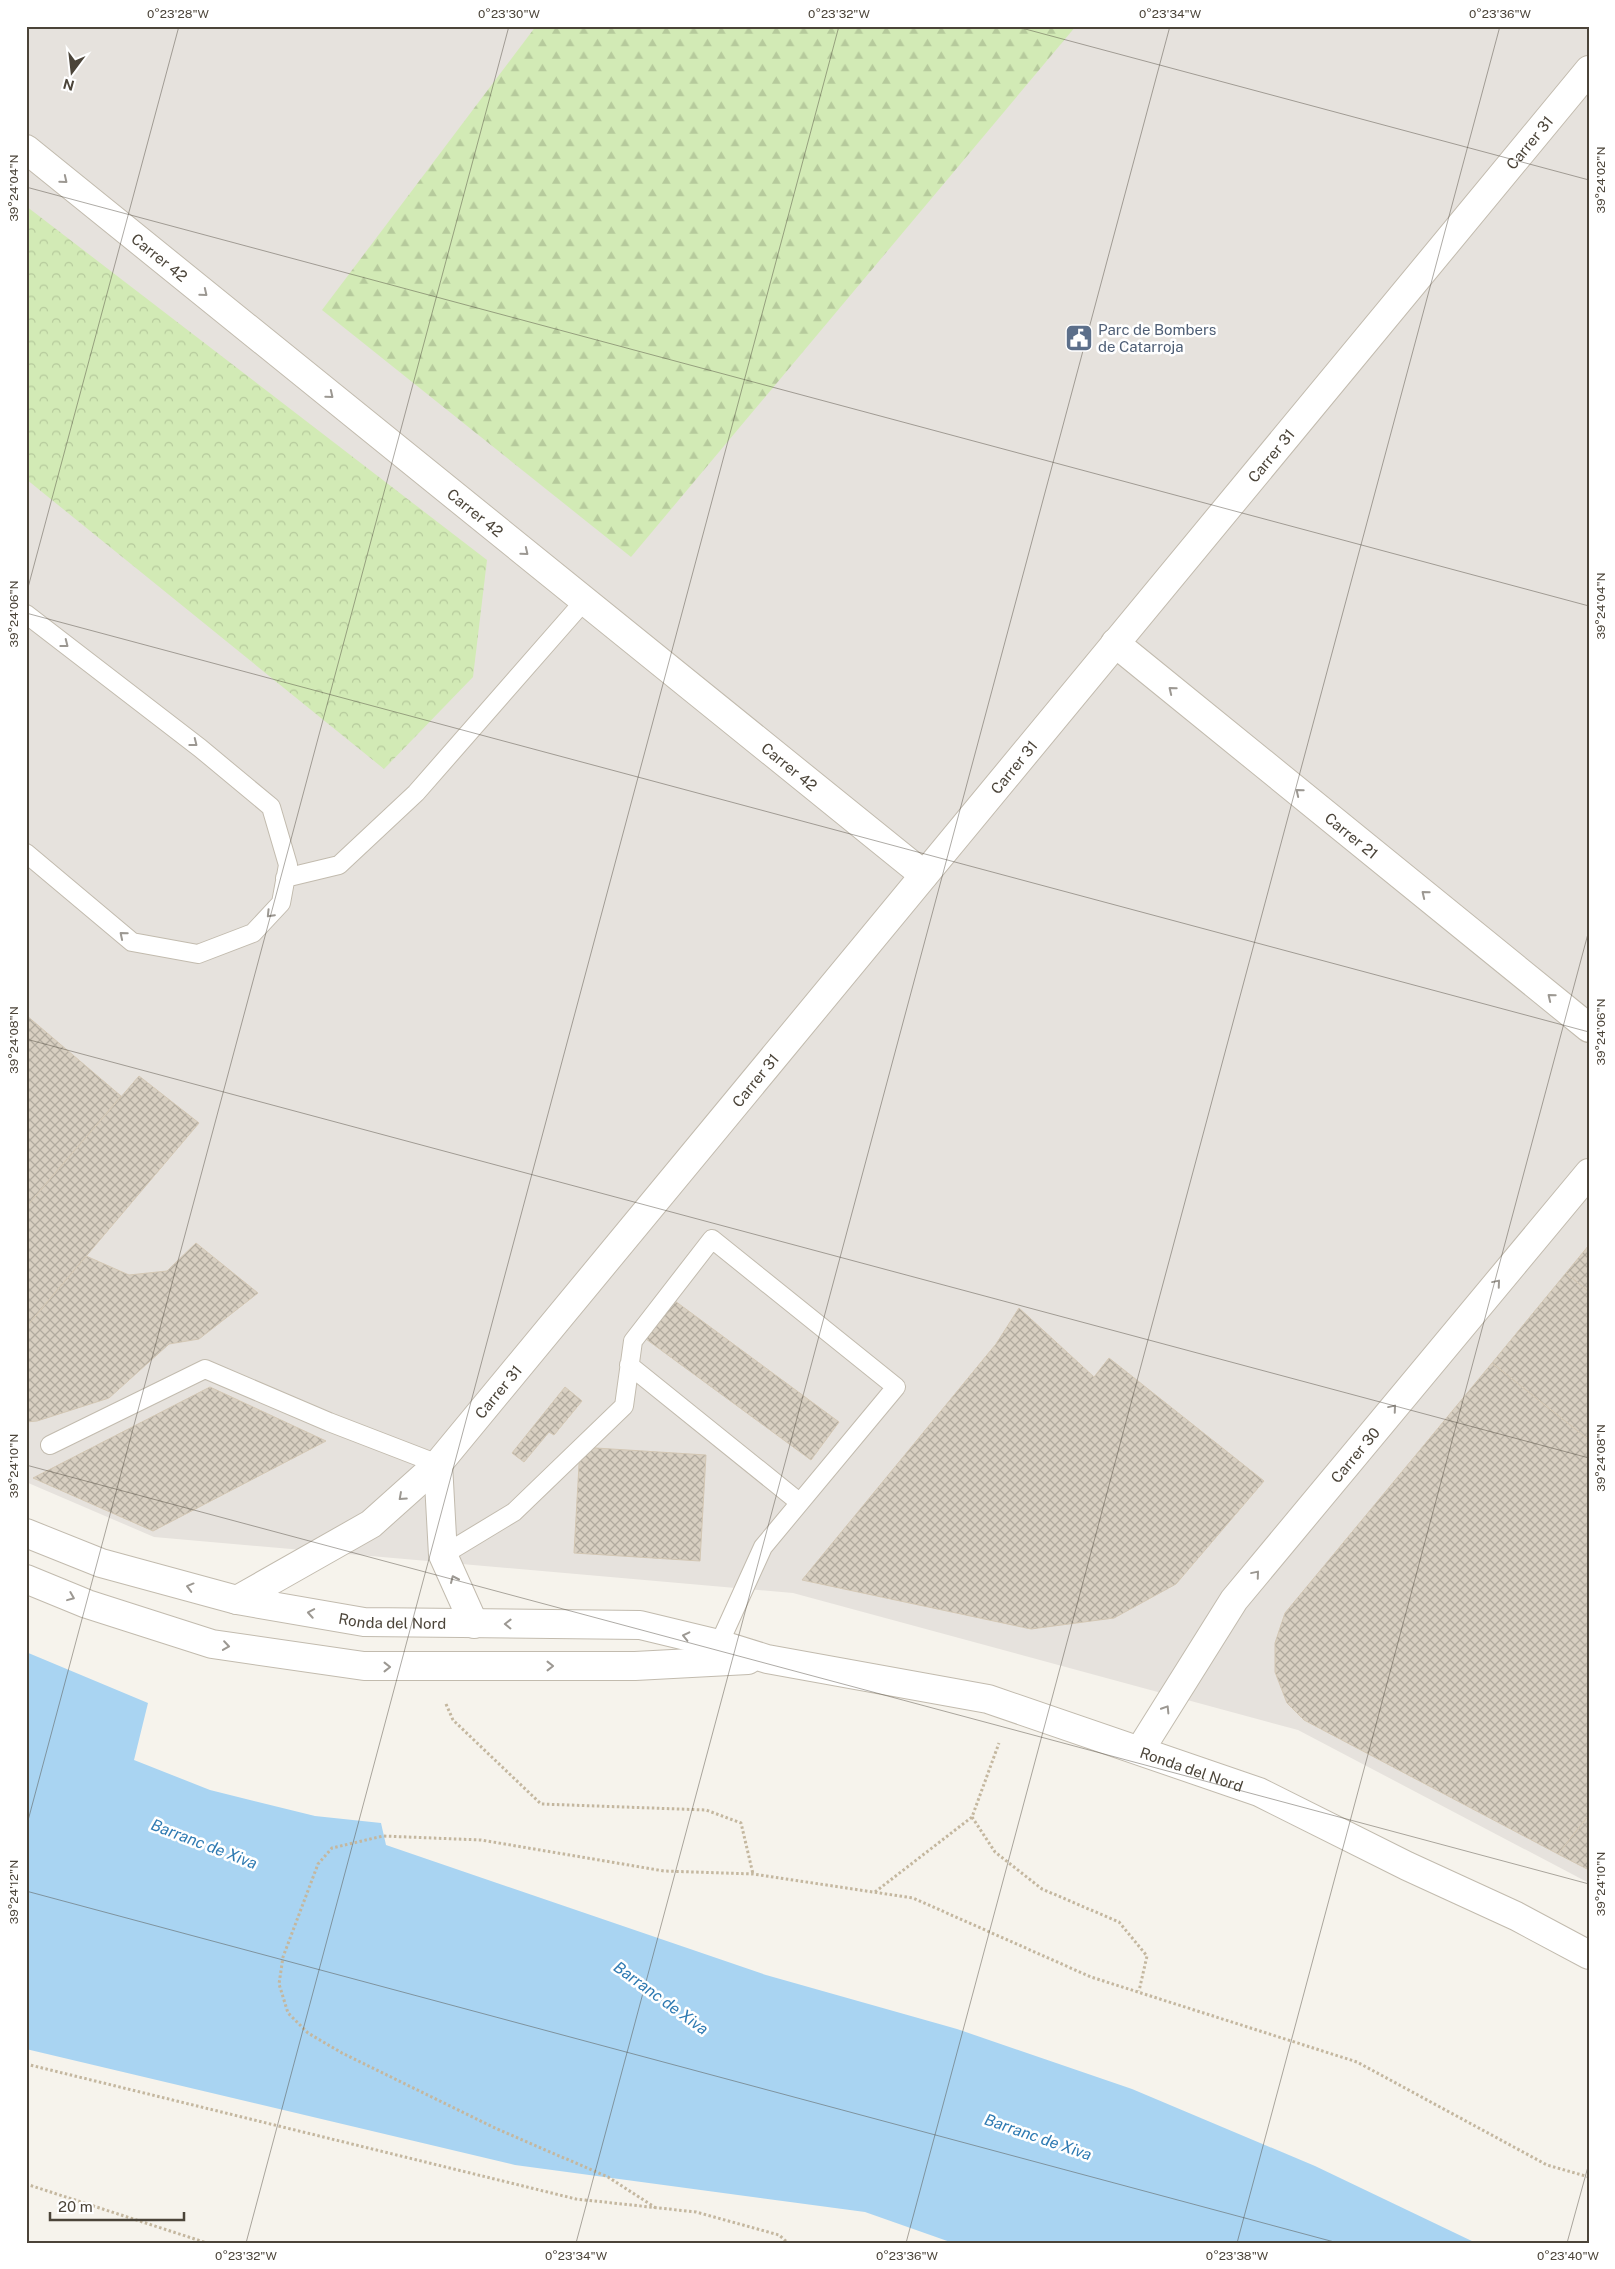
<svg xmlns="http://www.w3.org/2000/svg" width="1615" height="2269" font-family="'Public Sans',sans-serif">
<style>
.industrial{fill:#e6e2dd}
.forest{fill:url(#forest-firs)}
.park{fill:url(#park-crowns)}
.water{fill:#a9d4f2}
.building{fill:url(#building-cross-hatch);stroke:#d3c7b4}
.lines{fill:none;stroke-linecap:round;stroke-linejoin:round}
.service-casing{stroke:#c2bbae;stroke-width:20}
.minor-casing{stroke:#c2bbae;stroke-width:30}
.path{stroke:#c4b79f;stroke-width:3;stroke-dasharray:2.5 2.5;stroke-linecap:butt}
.service{stroke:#fff;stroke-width:18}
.minor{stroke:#fff;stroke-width:28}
.oneway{stroke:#9c9892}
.ticks{fill:none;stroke:#4b4439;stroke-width:1;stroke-opacity:0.45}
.labels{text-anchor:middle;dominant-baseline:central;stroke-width:5;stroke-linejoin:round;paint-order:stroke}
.street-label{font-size:15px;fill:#4b4439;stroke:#fff}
.service-label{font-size:15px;fill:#4e5e75;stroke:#fff;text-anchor:start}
.water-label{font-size:16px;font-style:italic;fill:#2e7ab2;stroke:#fff}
.neatline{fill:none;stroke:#4b4439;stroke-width:2}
.ticks-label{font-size:12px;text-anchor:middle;fill:#4b4439}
</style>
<defs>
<pattern id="forest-firs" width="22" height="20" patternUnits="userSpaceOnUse" patternTransform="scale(1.25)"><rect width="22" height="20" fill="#d2eab5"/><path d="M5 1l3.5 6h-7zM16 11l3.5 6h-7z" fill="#b6ca9c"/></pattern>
<pattern id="park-crowns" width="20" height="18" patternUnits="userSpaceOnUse" patternTransform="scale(1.25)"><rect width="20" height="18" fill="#d2eab5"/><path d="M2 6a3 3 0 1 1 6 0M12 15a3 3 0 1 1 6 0" fill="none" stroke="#b6ca9c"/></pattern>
<pattern id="building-cross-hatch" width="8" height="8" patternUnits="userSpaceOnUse" patternTransform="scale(1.25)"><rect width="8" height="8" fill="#d8cfc1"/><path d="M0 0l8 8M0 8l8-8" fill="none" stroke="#b1aa9e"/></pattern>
</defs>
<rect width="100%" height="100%" fill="#f6f3ec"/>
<path class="industrial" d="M26,26h1563v1857l-291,-153 -505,-137 -639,-56 -128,-55z"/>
<path class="forest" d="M536,26h540l-445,531 -309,-247z"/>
<path class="park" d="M26,206l461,354 -14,117 -89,92 -358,-290z"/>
<path class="water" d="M26,1652l122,51 -14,57 76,30 105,26 66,7 5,22 380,130 191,54 175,60 183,77 161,77h-523l-88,-31 -350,-47 -489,-116z"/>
<path class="building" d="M26,1015l95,81 -95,111z
M139,1076l60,47 -173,204v-120z
M196,1243l62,50 -59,46 -30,5 -60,54 -72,23 -11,1v-95l60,-71 43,19 38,-4z
M1589,1245v47l-23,-19z
M1566,1273l23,19v148l-97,-77z
M675,1301l164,121 -28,38 -165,-121z
M1019,1308l75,69 15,-19 155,123 -88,103 -62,34 -83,11 -229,-49 194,-236z
M1492,1363l97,77v375l-31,39 -254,-134 -17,-17 -12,-31v-29l10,-30z
M210,1387l116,54 -173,90 -120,-53z
M565,1387l17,14 -28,34 -5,-3 -25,30 -12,-9z
M580,1447l126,8 -6,106 -126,-8z
M1589,1815v55l-31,-16z"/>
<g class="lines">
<g class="service-casing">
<path id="service" d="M26,614l174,134 71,59 17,58 -7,38 -28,30 -55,21 -66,-12 -106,-89
M285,878l54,-13 77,-72 169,-193
M629,1365l170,137
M50,1445l155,-76 124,53 109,42
M443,1555l71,-43 110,-106 9,-65 79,-102 184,148 -133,160 -44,97"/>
</g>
<g class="minor-casing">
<g id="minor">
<path id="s1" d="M26,149l898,726"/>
<path id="s2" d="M1115,643l474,385"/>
<path d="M438,1464l5,91 31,69"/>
<path id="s3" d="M26,1533l75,30 136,37 127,22 276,3 79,19 48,15 221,40 271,93 148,74 109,50 73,39"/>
<path d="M26,1579l61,25 125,40 152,22h271l113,-6"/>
<path id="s4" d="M237,1600l134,-76 67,-60 1151,-1394"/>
<path id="s5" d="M1140,1750l94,-150 355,-427"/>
</g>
</g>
<path class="path" d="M446,1704l7,16 88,84 165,6 35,13 12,51
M972,1817l23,35 47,37 77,33 28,34 -8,35
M875,1892l97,-75 27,-74
M26,2064l550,135 120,13 83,23 9,8
M26,2184l181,59
M656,2208l-48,-31 -111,-48 -155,-76 -34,-20 -20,-20 -9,-29 4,-27 35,-93 14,-16 51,-12 98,4 183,31 89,3 160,24 178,79 266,85 190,103 42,12"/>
<use href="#service" class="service"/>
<use href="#minor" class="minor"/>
</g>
<defs><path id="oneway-chevron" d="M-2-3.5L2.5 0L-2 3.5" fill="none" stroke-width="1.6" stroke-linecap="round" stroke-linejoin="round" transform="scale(1.25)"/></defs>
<g class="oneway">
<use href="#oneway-chevron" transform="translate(64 180) rotate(39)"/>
<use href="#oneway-chevron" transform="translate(204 293) rotate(39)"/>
<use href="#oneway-chevron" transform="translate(330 395) rotate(39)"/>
<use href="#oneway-chevron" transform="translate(525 552) rotate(39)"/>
<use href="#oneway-chevron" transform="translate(65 644) rotate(38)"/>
<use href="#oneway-chevron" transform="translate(1172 690) rotate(-141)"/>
<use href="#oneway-chevron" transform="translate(194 743) rotate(38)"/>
<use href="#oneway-chevron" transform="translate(1299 792) rotate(-141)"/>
<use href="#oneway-chevron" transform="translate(1425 894) rotate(-141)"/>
<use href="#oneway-chevron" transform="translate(270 914) rotate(134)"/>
<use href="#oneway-chevron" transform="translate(123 935) rotate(-140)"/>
<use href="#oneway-chevron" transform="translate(1551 997) rotate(-141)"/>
<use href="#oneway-chevron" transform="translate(1497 1283) rotate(-50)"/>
<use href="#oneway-chevron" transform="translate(1393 1408) rotate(-50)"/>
<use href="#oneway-chevron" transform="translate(402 1497) rotate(138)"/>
<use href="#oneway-chevron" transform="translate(1256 1574) rotate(-50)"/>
<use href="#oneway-chevron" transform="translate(454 1579) rotate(-114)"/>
<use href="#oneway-chevron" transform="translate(190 1587) rotate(-165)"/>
<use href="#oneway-chevron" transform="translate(71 1597) rotate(22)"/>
<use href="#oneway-chevron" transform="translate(311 1613) rotate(-170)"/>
<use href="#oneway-chevron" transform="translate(508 1624) rotate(-179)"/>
<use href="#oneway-chevron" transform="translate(686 1636) rotate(-167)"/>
<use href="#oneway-chevron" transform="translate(226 1646) rotate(8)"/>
<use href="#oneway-chevron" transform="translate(550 1666)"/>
<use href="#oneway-chevron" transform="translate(387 1667)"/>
<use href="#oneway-chevron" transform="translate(1166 1709) rotate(-58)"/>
</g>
<path class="ticks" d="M1014,26l575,154M26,187l1563,419M26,595l153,-569M26,613l1563,419M26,1039l1563,419M26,1465l1563,419M26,1828l483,-1802M26,1891l1312,352M246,2243l593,-2217M576,2243l594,-2217M906,2243l594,-2217M1237,2243l352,-1313M1567,2243l22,-80"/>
<defs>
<g id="civic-square" transform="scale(1.4375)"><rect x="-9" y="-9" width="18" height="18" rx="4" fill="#5c6f8a" stroke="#fff"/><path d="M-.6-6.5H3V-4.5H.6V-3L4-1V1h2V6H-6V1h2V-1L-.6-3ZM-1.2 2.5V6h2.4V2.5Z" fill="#fff"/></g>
</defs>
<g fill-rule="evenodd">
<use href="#civic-square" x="1079" y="338"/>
</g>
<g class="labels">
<g class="street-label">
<text stroke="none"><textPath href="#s4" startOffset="1958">Carrer 31</textPath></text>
<text stroke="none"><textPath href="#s1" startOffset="172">Carrer 42</textPath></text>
<text stroke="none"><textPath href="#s4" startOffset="1552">Carrer 31</textPath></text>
<text stroke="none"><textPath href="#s1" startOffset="578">Carrer 42</textPath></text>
<text stroke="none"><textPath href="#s1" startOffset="982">Carrer 42</textPath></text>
<text stroke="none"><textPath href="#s4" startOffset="1148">Carrer 31</textPath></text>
<text stroke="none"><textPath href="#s2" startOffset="305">Carrer 21</textPath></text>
<text stroke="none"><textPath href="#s4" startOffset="742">Carrer 31</textPath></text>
<text stroke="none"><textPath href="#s4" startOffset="338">Carrer 31</textPath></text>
<text stroke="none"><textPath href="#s5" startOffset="366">Carrer 30</textPath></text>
<text stroke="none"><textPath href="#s3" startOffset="379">Ronda del Nord</textPath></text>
<text stroke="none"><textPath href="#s3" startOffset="1198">Ronda del Nord</textPath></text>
</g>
<g class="service-label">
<text x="1098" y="329">Parc de Bombers<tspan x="1098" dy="17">de Catarroja</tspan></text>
</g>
<g class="water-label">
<text transform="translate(204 1844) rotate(21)">Barranc de Xiva</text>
<text transform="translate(661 1998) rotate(36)">Barranc de Xiva</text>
<text transform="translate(1038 2137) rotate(19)">Barranc de Xiva</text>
</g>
</g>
<rect width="1615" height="2269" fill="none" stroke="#ffffff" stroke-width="55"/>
<g transform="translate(72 72) rotate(195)" stroke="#ffffff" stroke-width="4" paint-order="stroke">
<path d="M0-4L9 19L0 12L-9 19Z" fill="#4b4439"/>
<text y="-8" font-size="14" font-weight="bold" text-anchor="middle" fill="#4b4439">N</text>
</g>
<path d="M50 2212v8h134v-8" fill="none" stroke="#4b4439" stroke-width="2.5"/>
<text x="58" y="2212" font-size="15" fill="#4b4439" stroke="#ffffff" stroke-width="4" paint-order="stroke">20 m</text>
<rect x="28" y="28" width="1560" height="2214" class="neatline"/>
<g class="ticks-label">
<text x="178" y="18">0°23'28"W</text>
<text x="509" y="18">0°23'30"W</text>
<text x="839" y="18">0°23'32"W</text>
<text x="1170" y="18">0°23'34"W</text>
<text x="1500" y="18">0°23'36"W</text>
<text transform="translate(1601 180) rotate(-90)" y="4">39°24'02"N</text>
<text transform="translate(14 188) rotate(-90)" y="4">39°24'04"N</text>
<text transform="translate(1601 606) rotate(-90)" y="4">39°24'04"N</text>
<text transform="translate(14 614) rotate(-90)" y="4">39°24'06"N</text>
<text transform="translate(1601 1032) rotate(-90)" y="4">39°24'06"N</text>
<text transform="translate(14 1040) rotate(-90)" y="4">39°24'08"N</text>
<text transform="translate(1601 1458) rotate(-90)" y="4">39°24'08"N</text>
<text transform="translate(14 1466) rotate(-90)" y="4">39°24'10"N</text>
<text transform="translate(1601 1884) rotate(-90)" y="4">39°24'10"N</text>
<text transform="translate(14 1892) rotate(-90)" y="4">39°24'12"N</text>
<text x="246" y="2260">0°23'32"W</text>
<text x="576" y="2260">0°23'34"W</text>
<text x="907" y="2260">0°23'36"W</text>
<text x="1237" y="2260">0°23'38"W</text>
<text x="1568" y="2260">0°23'40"W</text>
</g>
</svg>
